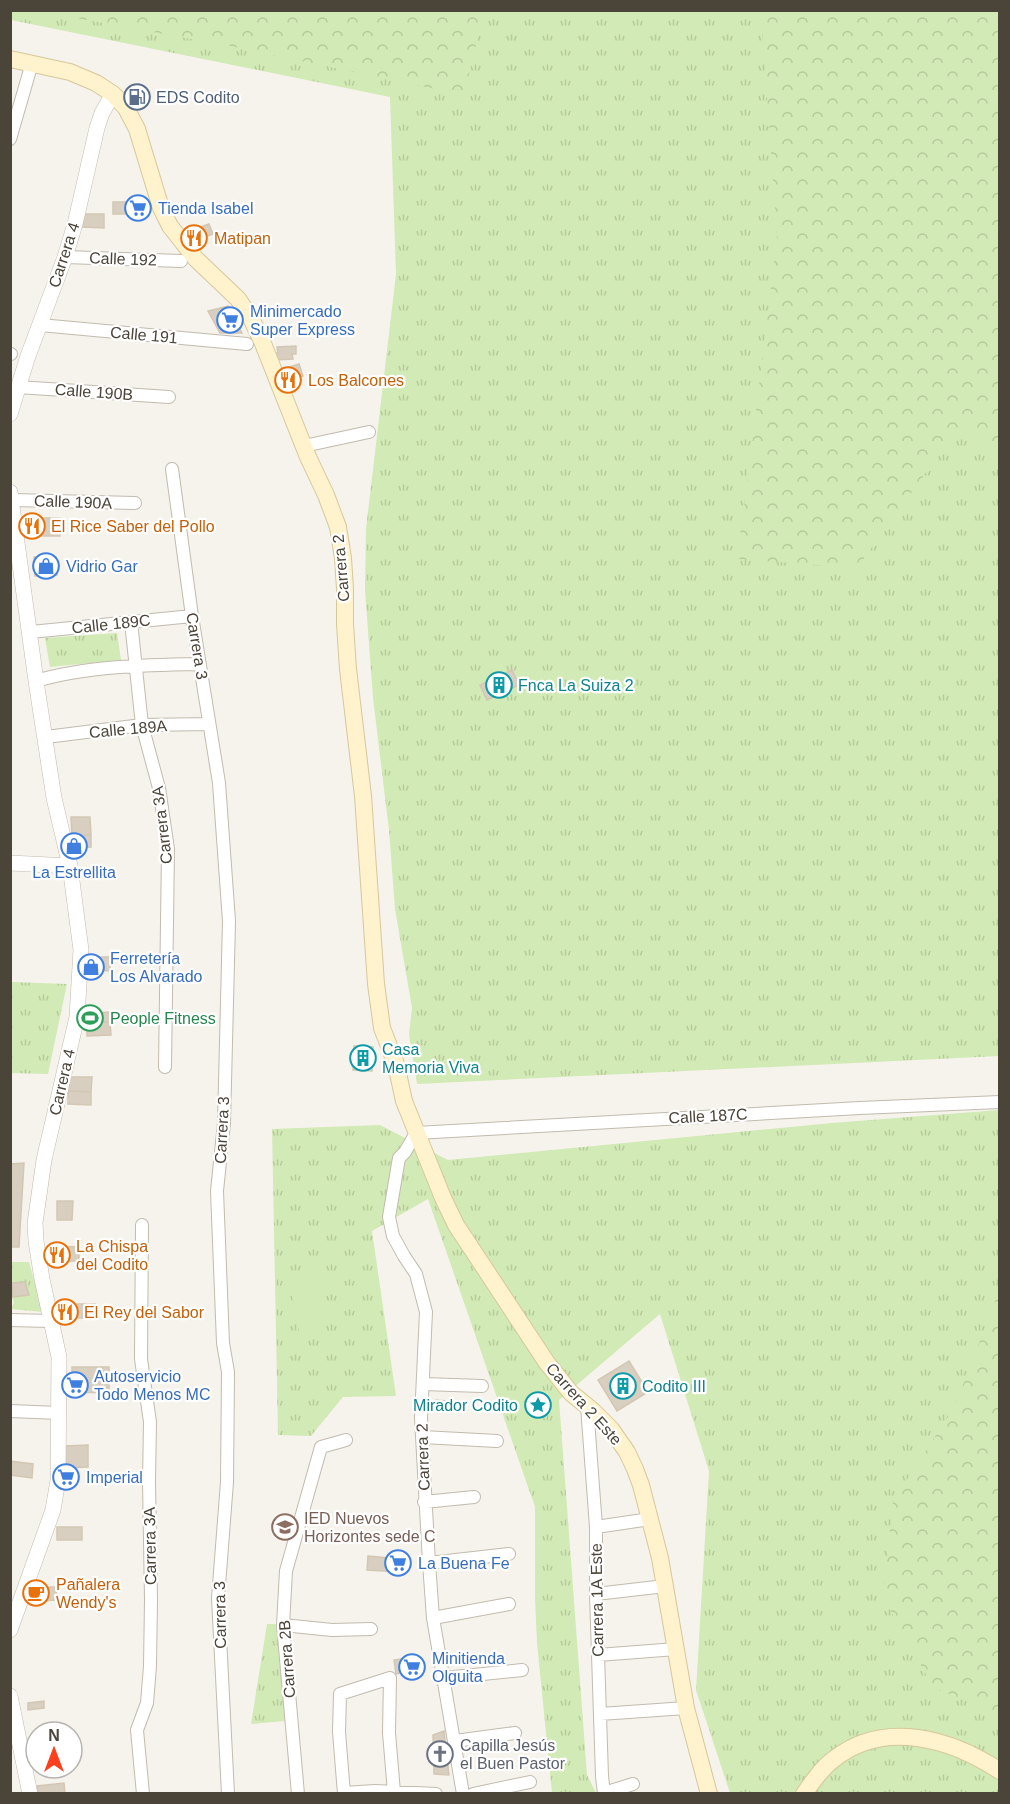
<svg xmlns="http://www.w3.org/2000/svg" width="1010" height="1804" font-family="Helvetica,sans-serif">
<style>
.grass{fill:url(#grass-tufts)}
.forest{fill:url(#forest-crowns)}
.pitch{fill:#d2eab5}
.building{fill:#d8cfc1;stroke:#d3c7b4;stroke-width:1.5}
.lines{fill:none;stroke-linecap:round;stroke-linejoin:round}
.minor-casing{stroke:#c2bbae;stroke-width:14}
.tertiary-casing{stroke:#c2bbae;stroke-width:16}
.secondary-casing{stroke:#d6c79b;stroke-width:18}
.minor{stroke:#fff;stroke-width:12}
.tertiary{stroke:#fff;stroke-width:15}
.secondary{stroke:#fff3cd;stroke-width:16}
.labels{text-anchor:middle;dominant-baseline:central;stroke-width:4.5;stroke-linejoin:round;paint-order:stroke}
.service-label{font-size:16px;fill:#4e5e75;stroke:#fff;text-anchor:start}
.shop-label{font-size:16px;fill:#366cbe;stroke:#fff;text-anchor:start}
.food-label{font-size:16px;fill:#c56008;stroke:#fff;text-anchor:start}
.street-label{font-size:16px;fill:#4b4439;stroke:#fff}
.culture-label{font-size:16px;fill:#0d838f;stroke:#fff;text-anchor:start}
.leisure-label{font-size:16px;fill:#27864d;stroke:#fff;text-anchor:start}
.education-label{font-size:16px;fill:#785e54;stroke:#fff;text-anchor:start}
.worship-label{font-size:16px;fill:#5b616d;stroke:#fff;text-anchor:start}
</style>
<defs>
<pattern id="grass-tufts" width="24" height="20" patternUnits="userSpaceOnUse" patternTransform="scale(1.5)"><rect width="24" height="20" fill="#d2eab5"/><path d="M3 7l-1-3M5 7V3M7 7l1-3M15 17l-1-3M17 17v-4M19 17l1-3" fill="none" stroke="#b6ca9c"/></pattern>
<pattern id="forest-crowns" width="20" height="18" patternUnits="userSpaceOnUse" patternTransform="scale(1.5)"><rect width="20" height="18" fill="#d2eab5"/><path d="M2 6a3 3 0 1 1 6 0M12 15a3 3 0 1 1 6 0" fill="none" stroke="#b6ca9c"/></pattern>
</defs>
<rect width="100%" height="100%" fill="#f6f3ec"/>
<path class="grass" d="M10,11h989v1045l-582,28 -8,-50 3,-26 -17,-99 -6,-79 -16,-132 -8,-108 1,-61 30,-255 -6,-177 -379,-77z
M117,633l4,27 -71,7 -5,-29z
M11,982l56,2 -19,90 -37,-1z
M999,1110v683h-269l-34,-103 13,-219 -49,-157 -101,86 28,375 9,18h-44l-15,-150 -2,-45v-91l-107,-308 -56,32 24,165 -53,1 -32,39 -33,-1 -6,-306 108,-4 68,35 384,-37z
M10,1262h19l14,50 -32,-3 3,-7 -3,-7z
M267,1624h9l9,97 -34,3z"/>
<path class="forest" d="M37,11l447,-1v1l-20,84 -234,-49z
M758,11h241v448l-38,-35 -104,144 -119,-9 39,-322 -16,-225z
M999,1291l1,428h-1l-12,-9 -54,-23 -50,-90 10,-96 62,-95z"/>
<path class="pitch" d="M321,1268l9,56 -31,7 -12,-59z"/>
<path class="building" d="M140,87l5,17 -11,4 -6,-18z
M113,202h25l4,12h-29z
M82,214h22v14l-22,-1z
M209,224l4,10 -20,7 -4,-10z
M228,306l14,27h-22l-12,-22z
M296,346v8h-4l1,5 -19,1 -1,-7h5l-1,-6z
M299,364l4,12 -18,7 -5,-13z
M28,518h32v18h-32z
M34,557h22l1,18 -22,1z
M512,670l7,15 -32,15 -7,-15z
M71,817h19l1,18 -19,1z
M91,835v12l-18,1 -1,-12z
M89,957h21v14l-22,-1z
M113,1012v10l-26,1v-10z
M110,1022l1,13 -24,1v-13z
M354,1046l19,1 -1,24 -19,-1z
M69,1077h23l-1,15 -23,-1z
M68,1091l23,1v13l-23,-1z
M24,1163l-5,84h-9v-83z
M57,1201h16l-1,19h-15z
M53,1246l26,1v14h-27z
M25,1282l4,13 -16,2 -1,-14z
M62,1304h33v14h-33z
M629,1361l19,31 -31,19 -19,-31z
M72,1367h37v26l-37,-1z
M435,1400l23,2 -1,9 -23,-2z
M88,1445v22l-23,1v-22z
M10,1461l23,3 -1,14 -22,-3z
M57,1527h25v13h-25z
M368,1556l32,3v13l-33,-2z
M34,1587h22l1,13 -23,1z
M412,1657l3,14 -19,3 -2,-14z
M44,1701v7l-16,2v-7z
M444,1731l5,44 -15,-1 -1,-39z
M64,1783l1,11h-27l-1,-8z"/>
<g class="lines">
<g class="minor-casing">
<path id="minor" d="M10,139l22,-76
M65,257l116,4
M40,325l207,19
M10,354h1
M18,387l151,10
M304,446l65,-14
M172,469l20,147 27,167 10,138 -5,202 -7,68 6,152 5,29 -1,110 -9,116 10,196
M12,500l123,3
M131,622l11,103 17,63 9,61 -3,218
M31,632l161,-16
M36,681c51,-15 111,-16 164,-17
M46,737l96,-12 67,-1
M142,1225l-1,134 9,63 -1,59 2,119 -1,66 -3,37 -10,27 6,64
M10,1320l41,1
M423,1384l59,2
M587,1406l9,121v67l6,182 2,18
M10,1411l49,2
M422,1437l75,4
M424,1502l50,-5
M596,1527l54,-8
M429,1563l80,-9
M596,1594l69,-8
M433,1618l76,-14
M283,1625l49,5 39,-1
M598,1655l78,-6
M444,1678l78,-8
M600,1714l86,-6
M455,1741l60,-8
M344,1793l31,-2 61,3
M604,1793l29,-9
M298,1794l-15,-169 3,-54 35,-124 25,-7
M344,1794l-5,-62 1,-38 50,-16 -1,55 5,59
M463,1794l-30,-176 -4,-55 -8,-145 5,-106 -10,-38 -12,-18 -11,-20 -4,-19 10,-59 6,-6 11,-19 444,-25 140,-6
M473,1794l57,-12"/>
</g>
<g class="tertiary-casing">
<path id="tertiary" d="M10,414l18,-58 37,-99 10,-33 22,-96 5,-15 11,-19
M10,492l26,189 18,117 16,68 11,84 -4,67 -33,143 -9,63 1,18 6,38 17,78 -1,123 -5,30 -43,120
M10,863l60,3
M10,1696l20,98"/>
</g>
<g class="secondary-casing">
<path id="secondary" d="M10,59l60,13 26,11 17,11 13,14 11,21 24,79 9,18 26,33 42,40 13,19 11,23 46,116 18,38 12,32 5,31 2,31v35l3,45 15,127 13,188 6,44 14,36 8,37 39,97 13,27 91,138 24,30 22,18 18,18 16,23 8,17 6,16 19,73 26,150 23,86
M804,1794c9,-13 18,-26 30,-35 51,-40 117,-20 166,12"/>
</g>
<use href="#minor" class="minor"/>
<use href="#tertiary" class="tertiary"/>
<use href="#secondary" class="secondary"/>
</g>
<defs>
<g id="fuel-ring" transform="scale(1.35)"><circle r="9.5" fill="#fff" stroke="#5c6f8a" stroke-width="1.5"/><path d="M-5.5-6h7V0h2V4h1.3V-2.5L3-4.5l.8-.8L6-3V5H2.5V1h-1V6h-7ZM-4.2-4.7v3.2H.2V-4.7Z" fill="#5c6f8a"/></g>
<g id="supermarket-ring" transform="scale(1.35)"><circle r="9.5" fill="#fff" stroke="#3f7fe0" stroke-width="1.5"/><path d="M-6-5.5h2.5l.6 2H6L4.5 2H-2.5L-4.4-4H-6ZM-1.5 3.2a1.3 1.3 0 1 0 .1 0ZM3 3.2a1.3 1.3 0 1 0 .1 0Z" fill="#3f7fe0"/></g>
<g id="restaurant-ring" transform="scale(1.35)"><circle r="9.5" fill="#fff" stroke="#e8710a" stroke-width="1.5"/><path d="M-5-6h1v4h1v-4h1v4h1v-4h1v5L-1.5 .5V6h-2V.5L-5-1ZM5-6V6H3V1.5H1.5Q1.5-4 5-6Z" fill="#e8710a"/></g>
<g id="shop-ring" transform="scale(1.35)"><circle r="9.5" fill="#fff" stroke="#3f7fe0" stroke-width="1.5"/><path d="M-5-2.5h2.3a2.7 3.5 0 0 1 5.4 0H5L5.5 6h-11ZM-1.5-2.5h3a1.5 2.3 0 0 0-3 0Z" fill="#3f7fe0"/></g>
<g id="building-ring" transform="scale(1.35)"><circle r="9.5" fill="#fff" stroke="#0f9aa8" stroke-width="1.5"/><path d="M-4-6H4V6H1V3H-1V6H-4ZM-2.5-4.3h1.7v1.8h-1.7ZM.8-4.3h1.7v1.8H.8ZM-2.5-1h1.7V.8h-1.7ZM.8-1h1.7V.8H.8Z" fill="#0f9aa8"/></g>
<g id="stadium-ring" transform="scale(1.35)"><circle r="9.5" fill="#fff" stroke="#2e9e5b" stroke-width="1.5"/><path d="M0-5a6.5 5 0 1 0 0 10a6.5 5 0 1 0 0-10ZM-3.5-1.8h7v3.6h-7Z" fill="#2e9e5b"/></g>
<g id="sight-ring" transform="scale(1.35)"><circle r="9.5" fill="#fff" stroke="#0f9aa8" stroke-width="1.5"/><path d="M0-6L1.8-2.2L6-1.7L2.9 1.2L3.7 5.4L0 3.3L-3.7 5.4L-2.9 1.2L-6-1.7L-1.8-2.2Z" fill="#0f9aa8"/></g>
<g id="school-ring" transform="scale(1.35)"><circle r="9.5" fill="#fff" stroke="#8d6e63" stroke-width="1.5"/><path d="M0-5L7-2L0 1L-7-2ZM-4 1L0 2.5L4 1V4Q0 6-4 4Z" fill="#8d6e63"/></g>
<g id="cafe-ring" transform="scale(1.35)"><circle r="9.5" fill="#fff" stroke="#e8710a" stroke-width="1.5"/><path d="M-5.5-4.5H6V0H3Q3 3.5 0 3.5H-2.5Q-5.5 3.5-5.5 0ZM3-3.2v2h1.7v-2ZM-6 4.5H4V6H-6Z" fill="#e8710a"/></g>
<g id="church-ring" transform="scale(1.35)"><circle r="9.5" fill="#fff" stroke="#6b7280" stroke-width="1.5"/><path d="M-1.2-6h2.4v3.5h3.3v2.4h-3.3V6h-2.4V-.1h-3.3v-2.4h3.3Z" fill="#6b7280"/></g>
</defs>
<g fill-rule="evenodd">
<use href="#fuel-ring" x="137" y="97"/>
<use href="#supermarket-ring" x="138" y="208"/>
<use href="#restaurant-ring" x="194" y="238"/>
<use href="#supermarket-ring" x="230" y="320"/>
<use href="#restaurant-ring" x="288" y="380"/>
<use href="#restaurant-ring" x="32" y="526"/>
<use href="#shop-ring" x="46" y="566"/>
<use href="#building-ring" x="499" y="685"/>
<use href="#shop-ring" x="74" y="846"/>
<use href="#shop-ring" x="91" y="967"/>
<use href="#stadium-ring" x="90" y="1018"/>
<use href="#building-ring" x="363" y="1058"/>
<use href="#restaurant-ring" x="57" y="1255"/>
<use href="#restaurant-ring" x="65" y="1312"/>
<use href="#supermarket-ring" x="75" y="1385"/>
<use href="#building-ring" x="623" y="1386"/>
<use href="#sight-ring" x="538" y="1405"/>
<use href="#supermarket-ring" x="66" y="1477"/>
<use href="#school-ring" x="285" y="1527"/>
<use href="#supermarket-ring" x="398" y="1563"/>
<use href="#cafe-ring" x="36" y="1593"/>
<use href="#supermarket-ring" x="412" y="1667"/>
<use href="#church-ring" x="440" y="1754"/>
</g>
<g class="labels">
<g class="service-label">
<text x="156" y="97">EDS Codito</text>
</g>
<g class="shop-label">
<text x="158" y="208">Tienda Isabel</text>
<text x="250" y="311">Minimercado<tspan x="250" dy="18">Super Express</tspan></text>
<text x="66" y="566">Vidrio Gar</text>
<text x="74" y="872" text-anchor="middle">La Estrellita</text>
<text x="110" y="958">Ferretería<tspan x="110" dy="18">Los Alvarado</tspan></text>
<text x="94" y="1376">Autoservicio<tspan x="94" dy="18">Todo Menos MC</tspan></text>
<text x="86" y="1477">Imperial</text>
<text x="418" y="1563">La Buena Fe</text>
<text x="432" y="1658">Minitienda<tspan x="432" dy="18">Olguita</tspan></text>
</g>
<g class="food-label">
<text x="214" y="238">Matipan</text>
<text x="308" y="380">Los Balcones</text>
<text x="51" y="526">El Rice Saber del Pollo</text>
<text x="76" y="1246">La Chispa<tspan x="76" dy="18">del Codito</tspan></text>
<text x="84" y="1312">El Rey del Sabor</text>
<text x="56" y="1584">Pañalera<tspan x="56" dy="18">Wendy's</tspan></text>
</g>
<g class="street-label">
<text transform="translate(64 255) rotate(-72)">Carrera 4</text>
<text transform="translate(123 259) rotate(2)">Calle 192</text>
<text transform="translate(144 335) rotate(5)">Calle 191</text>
<text transform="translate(94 392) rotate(4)">Calle 190B</text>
<text transform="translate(73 502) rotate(2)">Calle 190A</text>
<text transform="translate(341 568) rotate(-95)">Carrera 2</text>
<text transform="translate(111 624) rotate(-6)">Calle 189C</text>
<text transform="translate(197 646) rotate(81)">Carrera 3</text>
<text transform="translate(128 729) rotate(-5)">Calle 189A</text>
<text transform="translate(162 825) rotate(-97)">Carrera 3A</text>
<text transform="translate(62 1082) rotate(-77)">Carrera 4</text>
<text transform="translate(708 1116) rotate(-3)">Calle 187C</text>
<text transform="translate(222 1130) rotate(-87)">Carrera 3</text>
<text transform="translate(584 1404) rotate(48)">Carrera 2 Este</text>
<text transform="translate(423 1457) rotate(-92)">Carrera 2</text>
<text transform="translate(150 1546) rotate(-91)">Carrera 3A</text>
<text transform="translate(597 1600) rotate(-91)">Carrera 1A Este</text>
<text transform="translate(220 1615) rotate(-91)">Carrera 3</text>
<text transform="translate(287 1659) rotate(-94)">Carrera 2B</text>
</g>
<g class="culture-label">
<text x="518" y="685">Fnca La Suiza 2</text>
<text x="382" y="1049">Casa<tspan x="382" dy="18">Memoria Viva</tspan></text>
<text x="642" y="1386">Codito III</text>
<text x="518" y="1405" text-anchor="end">Mirador Codito</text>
</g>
<g class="leisure-label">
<text x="110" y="1018">People Fitness</text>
</g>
<g class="education-label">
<text x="304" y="1518">IED Nuevos<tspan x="304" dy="18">Horizontes sede C</tspan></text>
</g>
<g class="worship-label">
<text x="460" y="1745">Capilla Jesús<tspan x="460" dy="18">el Buen Pastor</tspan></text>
</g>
</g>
<rect width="1010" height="1804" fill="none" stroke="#4b4439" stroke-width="24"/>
<g transform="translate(54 1750)"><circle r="28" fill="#ffffff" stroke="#b7b4b0" stroke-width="1.5"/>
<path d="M0-4.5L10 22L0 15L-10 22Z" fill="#fc3f1d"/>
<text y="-9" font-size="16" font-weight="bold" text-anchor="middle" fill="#4b4439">N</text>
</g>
</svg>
